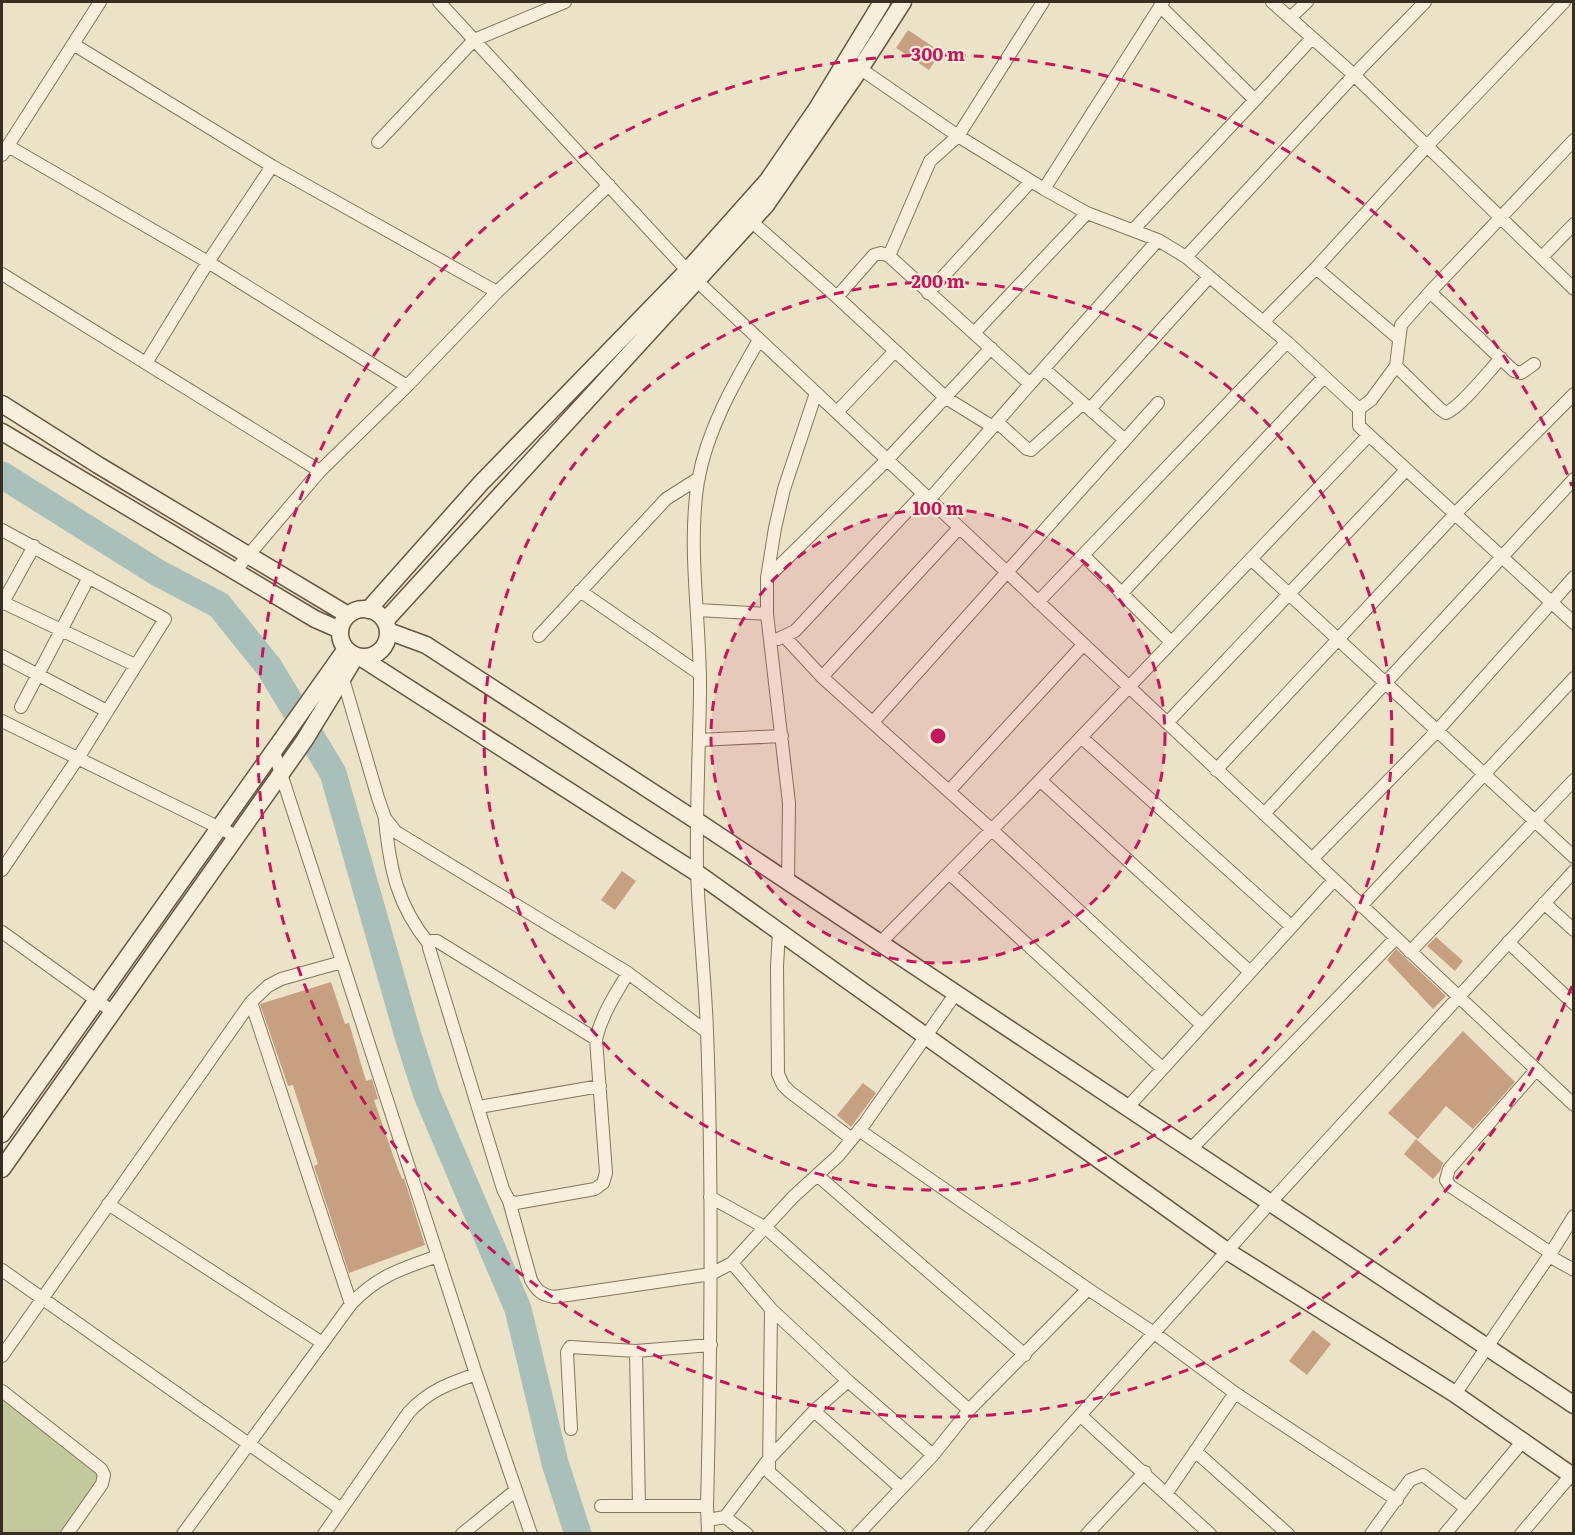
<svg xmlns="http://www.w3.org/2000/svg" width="1575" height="1535" font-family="Literata,serif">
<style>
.green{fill:#c2c99d}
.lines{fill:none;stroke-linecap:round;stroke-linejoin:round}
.river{stroke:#a9c0ba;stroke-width:27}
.building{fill:#c7a081}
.street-casing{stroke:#86755e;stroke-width:14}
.secondary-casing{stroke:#685642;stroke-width:19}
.street{stroke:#f7efdb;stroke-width:12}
.secondary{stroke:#f7efdb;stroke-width:16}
.ring{fill:none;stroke:#c2185b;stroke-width:3;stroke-dasharray:10 8}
.centre{fill:#c2185b;stroke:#f3ecd7;stroke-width:3}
.ring-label{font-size:18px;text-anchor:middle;font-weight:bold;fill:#c2185b;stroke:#f3ecd7;stroke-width:4.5;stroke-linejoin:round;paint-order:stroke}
</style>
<rect width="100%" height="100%" fill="#ebe2c8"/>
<path class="green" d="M2,1394l100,79 -41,60h-59z"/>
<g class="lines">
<path class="river" d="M2,475l156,98 61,32 50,62 64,106 75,263 19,59 91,214 37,154 23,71"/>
</g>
<path class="building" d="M908,30l33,22 -12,18 -33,-22z
M622,871l14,10 -21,29 -14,-10z
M1436,937l27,24 -8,10 -28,-25z
M1396,949l50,47 -13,13 -46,-49z
M331,982l14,42 4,-1 17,58 6,-2 6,20 -4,1 20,58 8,21 2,-1 21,67 -76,28 -35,-107 4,-2 -25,-79 -5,1 -28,-82z
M1463,1031l52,51 -42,47 -27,-23 -28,33 -30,-26z
M863,1083l13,10 -25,34 -14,-12z
M1416,1139l27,24 -3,8 -7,8 -29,-25z
M1313,1330l18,14 -24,31 -18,-14z"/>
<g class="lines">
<g class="street-casing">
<path id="street" d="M439,2l258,279 877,824
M1272,2l82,73 220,214
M1160,6l95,94 57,-62
M1290,18l17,-16
M73,44l199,122
M855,65l103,71 86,53 43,24 71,27 28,17 101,85 72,67v17l215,197
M378,142l96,-102 91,-38
M8,146l200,116 -62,101
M2,155l98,-153
M1044,189l119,-187
M751,221l86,76 37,-42 7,-2 8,3 141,128 -101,116
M1133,230l122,-130
M889,256l41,-95 28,-25 85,-134
M1186,257l168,-182 71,-73
M1542,257l32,-33
M1316,268l82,70
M2,274l318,197 -85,100
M1430,292l84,79 7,2 13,-9
M928,293l103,-112
M837,297l109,101 47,29
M1263,322l53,-54 111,-122 137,-144
M974,333l113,-120
M1396,366l44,43 6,4c15,-6 43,-42 55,-55
M1044,369l81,71
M1030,384l128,-144
M407,386l-199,-124 64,-96 225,126
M1090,409l119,-132
M1359,409l12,-9 25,-34 5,-41 29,-33 144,-152
M837,412l57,-60
M997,422l30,27 4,1 52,-47
M320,471l87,-85 90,-94 112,-107
M2,530l163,89 -87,139 -76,112
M1083,555l88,87
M1251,559l323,298
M767,578l120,-118 104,-112
M580,591l120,83
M1121,594l203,-217
M2,602l133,63
M1038,602l249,-260
M2,604l32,-58
M698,610l69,4
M539,636l127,-137 33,-21
M785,637l37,40 170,153 210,195
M778,639l17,-8 128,-137
M2,656l105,55
M822,677l137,-149
M343,679l35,119 7,20 11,14 232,141 79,59
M21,707l68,-130
M2,721l234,115
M873,722l285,-319
M1167,723l239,-253
M1081,737l210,189
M699,740l83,-4
M273,749l203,625 55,160
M1216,770l239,-256 119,-120
M1040,780l210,192
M949,791l134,-146
M1264,814l310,-335
M385,820c5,49 12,85 44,124
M1312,859l125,-128 137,-154
M949,873l213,195
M788,881l1,-78 -22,-189v-36l8,-50 9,-39 32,-96
M1544,903l30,27
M1361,906l213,-228
M2,932l111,80
M779,932l-2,34 1,108 5,11 7,7 62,47
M1508,942l66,62
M880,943l145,-147 344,-361
M1410,952l164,-172
M251,1002l100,302
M596,1039l-159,-98h-5l-3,3v4l74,241 6,12 7,2 79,-14 8,-6 3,-10 -10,-134c6,-25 19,-44 32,-66
M1536,1070l-87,99 -3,11 4,6 101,67
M479,1107l121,-21
M1127,1108l207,-228
M1190,1150l206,-212
M817,1175l208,180
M710,1197l56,31 203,182
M509,1201l22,79c6,11 11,15 23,17l157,-23 21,-11 61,-66 45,-41 27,-33 91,-130
M108,1204l213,138
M1549,1256l25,14
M732,1263l39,46 77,72 85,74
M2,1270l339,239
M771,1309l-2,163 70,62
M636,1351l3,155
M2,1356l249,-354 17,-16 13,-7 61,-17
M2,1391l99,78 3,6 -2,9 -35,50
M1235,1393l162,107
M1455,1394l94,-138 25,-40
M814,1411l87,77
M1080,1415l86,79 69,-101 -81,-60 -66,-44
M571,1429l-4,-77 3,-5 66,4 75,-6
M1195,1451l93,83
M1166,1494l44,40
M601,1506h106
M725,1517l22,17
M708,1520l17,-3 43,-57 46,-49 34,-30
M183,1534l168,-230c26,-28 52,-36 87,-48
M324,1534l85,-122c21,-22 39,-28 67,-38
M462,1534l54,-44
M708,1534l-1,-28c4,-158 6,-317 0,-475 -2,-53 -8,-106 -10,-159 -1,-60 2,-119 3,-178 1,-71 -13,-144 -2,-213 9,-51 36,-98 61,-141
M858,1534l75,-79 36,-45 119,-121 -229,-159
M974,1534l296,-331 304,-332
M1087,1534l58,-62
M1371,1534l39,-54 13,-5 43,33
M1445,1534l77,-92
M1521,1534l50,-59"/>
</g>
<g class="secondary-casing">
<path id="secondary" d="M2,404l96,61 250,150
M2,432l313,187 25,11
M340 633a24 24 0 1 1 48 0a24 24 0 1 1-48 0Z
M368,610l113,-127 206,-212 81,-91 50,-73 64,-105
M385,621l381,-416 94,-136 43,-67
M388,631l38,14 274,178 874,582
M360,657l337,216 530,378 228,143 119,83
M2,1134l344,-485
M2,1169l302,-428 52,-85"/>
</g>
<use href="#street" class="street"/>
<use href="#secondary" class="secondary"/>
</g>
<circle cx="938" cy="736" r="227" fill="#c2185b" fill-opacity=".12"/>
<g class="ring">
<circle cx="938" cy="736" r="227"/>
<circle cx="938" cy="736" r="454"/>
<path d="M1572 986A681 681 0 1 1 1572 486"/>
</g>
<circle cx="938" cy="736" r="9" class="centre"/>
<g class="ring-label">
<text x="938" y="61">300 m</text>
<text x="938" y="288">200 m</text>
<text x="938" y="515">100 m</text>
</g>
<rect width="1575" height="1535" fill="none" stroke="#382d21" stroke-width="6"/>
</svg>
